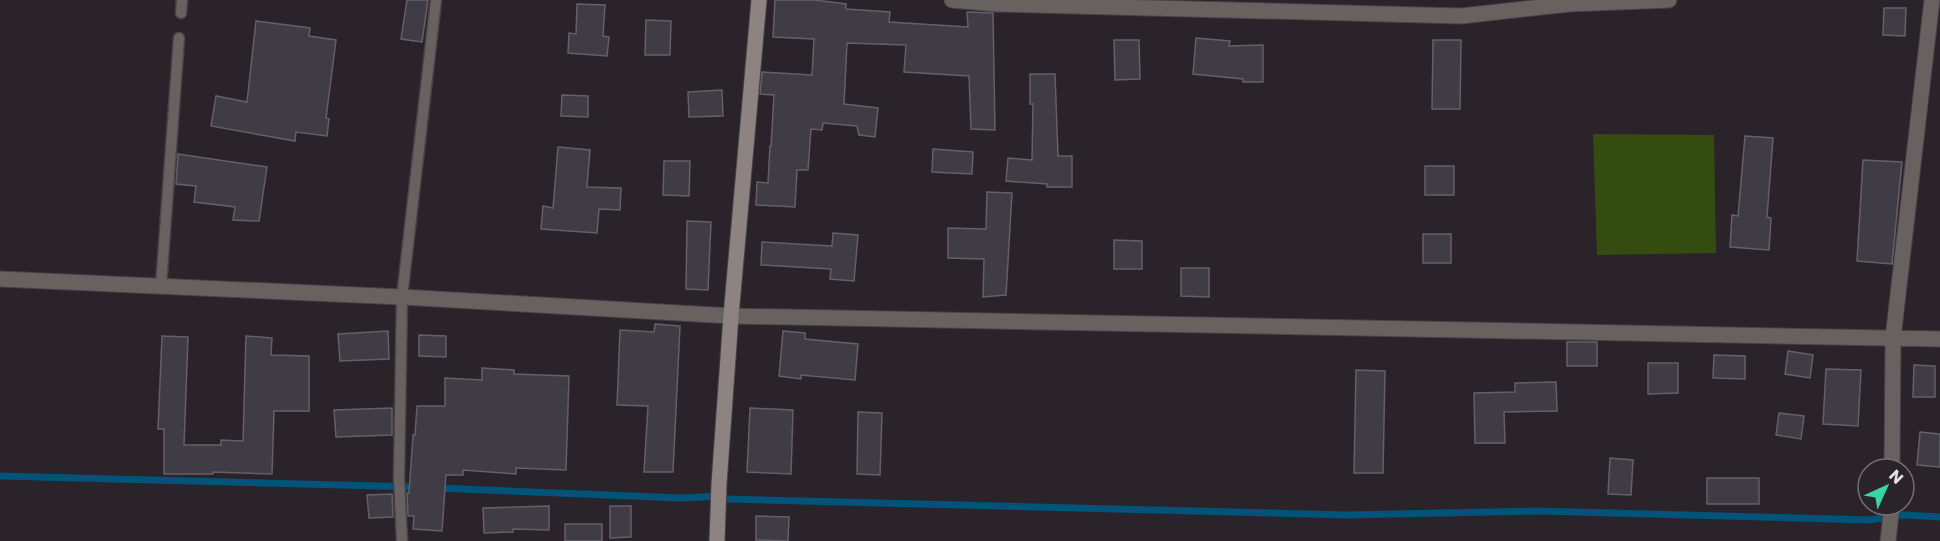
<svg xmlns="http://www.w3.org/2000/svg" width="1940" height="541" font-family="Poppins,sans-serif">
<style>
.green{fill:#344c0f}
.lines{fill:none;stroke-linecap:round;stroke-linejoin:round}
.stream{stroke:#025379;stroke-width:7}
.building{fill:#3f3c46;stroke:#63606a;stroke-width:1.5}
.lane-casing{stroke:#484148;stroke-width:13}
.street-casing{stroke:#484148;stroke-width:17}
.secondary-casing{stroke:#484148;stroke-width:17}
.lane{stroke:#676260;stroke-width:10}
.street{stroke:#676260;stroke-width:15}
.secondary{stroke:#8d8482;stroke-width:15}
</style>
<rect width="100%" height="100%" fill="#2a232a"/>
<path class="green" d="M1593,134l121,1 2,118 -119,2z"/>
<g class="lines">
<path class="stream" d="M0,476l418,11
M438,488l243,10 42,-2 5,3 620,16 189,-4 332,9 35,-5 36,2"/>
</g>
<path class="building" d="M407,0h21l-6,42 -21,-3z
M775,0h40l31,4v5l44,3 -1,10 79,5 -1,-15 26,1 2,117 -24,-1 -2,-53 -65,-4 2,-27 -59,-2 -3,61 34,4 -3,29 -16,-2 -2,-9 -34,-3 -1,7 -11,-1 -3,41h-11l-2,37 -39,-2 1,-23 11,1 2,-37h1l3,-51 -14,-1 2,-22 50,3 2,-36 -41,-2z
M577,4l28,1 -2,31 6,1 -2,19 -39,-3 1,-20 7,1z
M1884,8h22l-1,28 -22,-1z
M646,20l25,1 -1,34h-25z
M256,21l54,7 -1,8 27,4 -10,78 3,1 -2,17 -31,-4 -1,9 -84,-15 5,-30 31,6z
M1196,38l34,3 -1,5 34,-1v37h-20v-3l-50,-5z
M1114,40h25l1,39 -25,1z
M1433,40h28l-1,69h-28z
M1030,74h25l3,82h14v31h-25v-3l-41,-3 2,-23 24,2 1,-56h-3z
M722,90l1,26 -34,1 -1,-25z
M562,95l26,1v21l-27,-1z
M1745,136l28,2 -6,79 4,1 -2,32 -39,-3 2,-32 6,1z
M558,147l32,3 -3,37 34,1 -1,22 -21,-1 -2,24 -56,-4 2,-23 10,2z
M933,149l40,3 -1,22 -40,-2z
M178,154l89,13 -8,54 -26,-1 2,-13 -41,-5 2,-16 -20,-2z
M1863,160l39,2 -10,102 -35,-3z
M664,161h26l-1,35 -26,-1z
M1425,166h29v29h-29z
M987,192l25,1 -6,102 -23,2 1,-38 -36,-1v-30l38,1z
M687,221l24,1 -3,68 -22,-1z
M833,233l25,2 -4,46 -24,-2 1,-10 -70,-4 1,-23 70,4z
M1423,234h28v29h-28z
M1114,240l28,1v28h-28z
M1181,268h28v29l-28,-1z
M655,324l25,2 -7,146h-29l4,-66 -31,-1 3,-75 34,2z
M388,331l1,28 -49,2 -2,-27z
M783,331l22,2v6l53,5 -3,36 -54,-5v4l-22,-3z
M419,335l27,1v21l-27,-1z
M162,336l26,1 -4,108h37v-5l22,1 3,-105 26,2 -1,17 38,1v55h-35l-2,63 -59,-2v2h-49v-45h-6z
M1567,342h30v24h-30z
M1788,351l25,4 -3,23 -25,-4z
M1714,355l31,1v23l-32,-1z
M1648,363h30v30l-30,1z
M1914,365l21,1v31h-22z
M482,368l32,2v4l55,2 -3,94 -50,-2v6l-53,-4v5h-17l-4,56 -29,-2 1,-13h-6l-1,-23h2l4,-58h2l2,-29h28v-28l37,2z
M1826,369l35,1 -3,56 -35,-2z
M1356,370l29,1 -2,102h-29z
M1556,382l1,29 -53,1 1,31h-30l-1,-50 41,-1v-9z
M392,408v27l-56,2 -2,-27z
M750,408l43,2 -2,64 -44,-2z
M858,412l24,1 -2,62 -23,-1z
M1779,413l25,3 -3,23 -25,-4z
M1920,432l20,2v33l-23,-2z
M1610,458l23,2 -2,35 -23,-1z
M1707,478h52v26h-52z
M392,494l1,23 -24,1 -2,-23z
M549,506v24l-36,-1v3l-29,1 -1,-25z
M610,506h21v31l-21,1z
M756,516l33,1 -1,24 -32,-1z
M565,524h37v17h-37z"/>
<g class="lines">
<g class="lane-casing">
<path id="lane" d="M181,13l1,-13
M161,286l18,-248
M402,541l-3,-64 3,-180 34,-297"/>
</g>
<g class="street-casing">
<path id="street" d="M952,0l44,4 465,12 108,-12 100,-4
M0,279l402,18 329,19 1209,23
M1892,469l1,-131 39,-338
M1888,541l4,-36"/>
</g>
<g class="secondary-casing">
<path id="secondary" d="M717,541l2,-57 12,-168 28,-316"/>
</g>
<use href="#lane" class="lane"/>
<use href="#street" class="street"/>
<use href="#secondary" class="secondary"/>
</g>
<g transform="translate(1886 487) rotate(45)"><circle r="28" fill="#2a232a" stroke="#746f75" stroke-width="1.5"/>
<path d="M0-4.5L10 22L0 15L-10 22Z" fill="#37d4a6"/>
<text y="-9" font-size="16" font-weight="bold" text-anchor="middle" fill="#e4e0e5">N</text>
</g>
</svg>
